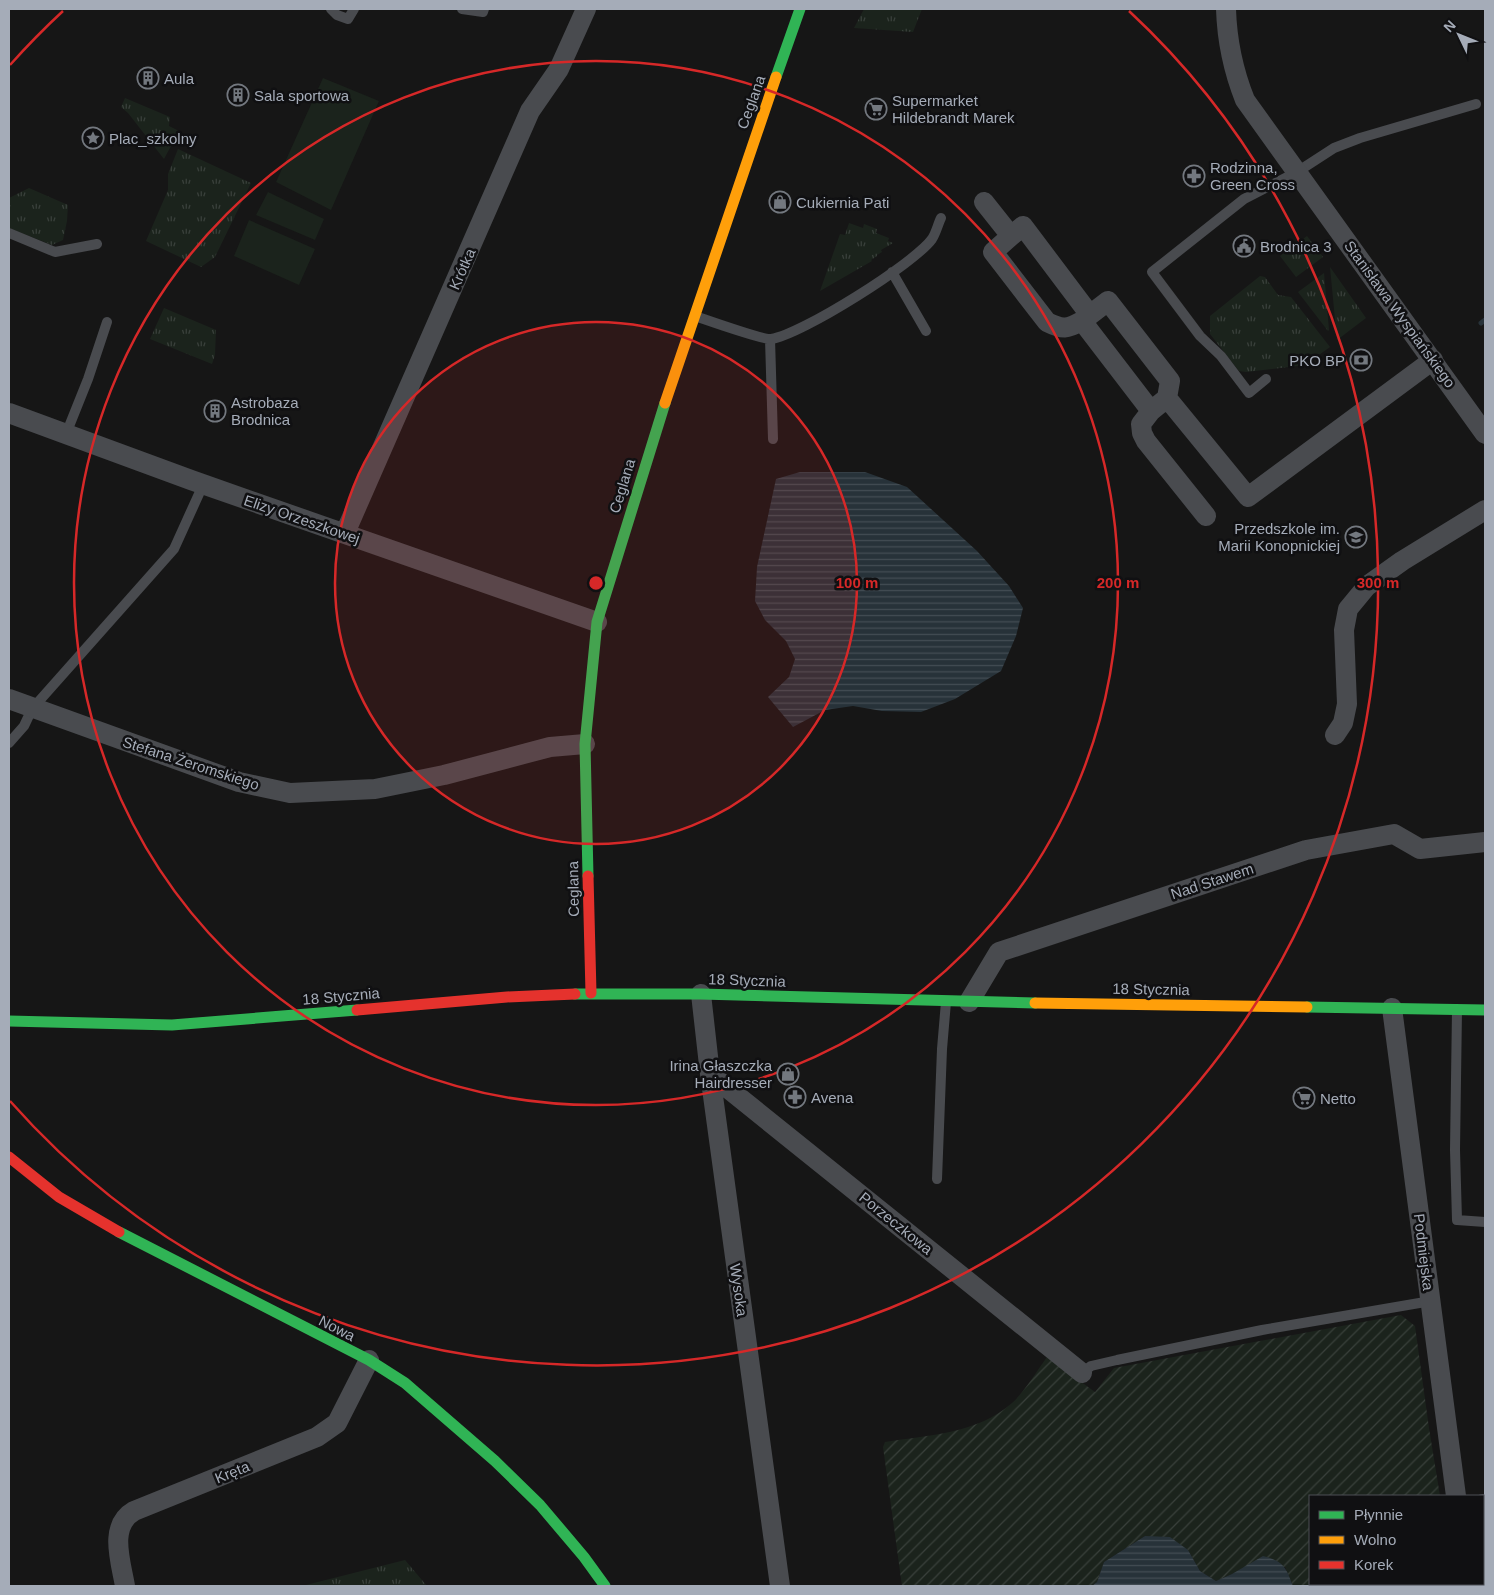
<svg xmlns="http://www.w3.org/2000/svg" width="1494" height="1595" font-family="Arial,sans-serif">
<style>
.grass{fill:url(#grass-tufts)}
.garden{fill:url(#garden-furrows)}
.pitch{fill:#1b231c}
.water{fill:url(#water-rules)}
.lines{fill:none;stroke-linecap:round;stroke-linejoin:round}
.stream{stroke:#273239;stroke-width:5}
.lane{stroke:#494b4f;stroke-width:10}
.street{stroke:#494b4f;stroke-width:20}
.fast{stroke:#30b455;stroke-width:11}
.slow{stroke:#ff9f0a;stroke-width:11}
.jam{stroke:#e5322d;stroke-width:11}
.ring{fill:none;stroke:#d62828;stroke-width:2.5}
.labels{text-anchor:middle;dominant-baseline:central;stroke-width:5;stroke-linejoin:round;paint-order:stroke}
.poi-label{font-size:15px;fill:#a5acb8;stroke:#101012;text-anchor:start}
.street-label{font-size:15px;fill:#a5acb8;stroke:#101012}
.centre{fill:#d62828;stroke:#101012;stroke-width:2.5}
.ring-label{font-size:15px;text-anchor:middle;font-weight:bold;fill:#d62828;stroke:#101012;stroke-width:5;stroke-linejoin:round;paint-order:stroke}
</style>
<defs>
<pattern id="grass-tufts" width="24" height="20" patternUnits="userSpaceOnUse" patternTransform="scale(1.25)"><rect width="24" height="20" fill="#1b231c"/><path d="M3 7l-1-3M5 7V3M7 7l1-3M15 17l-1-3M17 17v-4M19 17l1-3" fill="none" stroke="#39403b"/></pattern>
<pattern id="garden-furrows" width="10" height="10" patternUnits="userSpaceOnUse" patternTransform="scale(1.25)"><rect width="10" height="10" fill="#1b231c"/><path d="M-1 1l2-2M0 10L10 0M9 11l2-2" fill="none" stroke="#39403b"/></pattern>
<pattern id="water-rules" width="6" height="5" patternUnits="userSpaceOnUse" patternTransform="scale(1.25)"><rect width="6" height="5" fill="#273239"/><path d="M0 2.5h6" fill="none" stroke="#434d54"/></pattern>
</defs>
<rect width="100%" height="100%" fill="#161616"/>
<path class="grass" d="M864,9h58l-9,23 -59,-4z
M125,98l45,19 -1,9 10,5 -15,28 -36,-46 -7,-6z
M178,149l73,34 -36,74 -14,10 -55,-26 22,-51v-16z
M29,188l39,17 -1,16 -4,19 -11,5 -43,-17v-30z
M849,223l14,5 1,-4 13,5 -1,4 13,5 -1,3 5,2 -12,7 1,2 -5,3v1l-6,4 1,1 -52,30 20,-57 5,1z
M1307,236l16,21 -27,20 -16,-21z
M1330,267l36,51 -29,22z
M1324,273l5,57 -1,1 -30,-39z
M1260,276l5,1 13,18 13,2 39,50 -25,18 -59,7 -7,-1 -29,-37v-18z
M164,308l52,22 -1,25 -3,9 -62,-25z
M405,1560l22,26h-125z"/>
<path class="garden" d="M1401,1315l14,11 14,102 11,68h-130v88h145l1,2h-163l-8,-19 -53,7 -16,7 -16,-10 -12,-21 -43,-14 -41,26 -7,20 -5,4h-190l-19,-139 2,-5c44,-7 92,-8 127,-39 14,-13 24,-31 35,-46l48,35 19,-24z"/>
<path class="pitch" d="M323,78l56,23 -48,109 -55,-28z
M268,192l56,27 -9,21 -59,-25z
M249,220l66,29 -16,36 -65,-29z"/>
<path class="water" d="M800,472h65l42,15 70,64 32,35 14,22 -7,28 -15,35 -46,28 -34,13 -39,-1 -29,-5 -28,4 -32,17 -25,-30 21,-20 6,-18 -9,-18 -21,-21 -10,-19 2,-34 19,-88z
M1145,1536l25,1 18,13 12,21 16,10 16,-7 31,-18c20,5 23,11 30,30h-201l5,-4 7,-20z"/>
<g class="lines">
<path class="stream" d="M1481,323l4,-3"/>
<path class="lane" d="M331,9l6,6 11,4 6,-10
M462,9l21,3 1,-3
M9,233l46,19 42,-8
M892,272l34,59
M695,316c12,4 68,24 76,23 30,-4 144,-76 161,-100 4,-6 6,-15 9,-21
M770,339l3,100
M1266,379l-17,14 -28,-37 -21,-20 -48,-64 92,-73 53,-27 37,-24 26,-10 116,-34
M66,434l22,-55 19,-57
M9,743l15,-17 8,-17 142,-160 29,-64
M1457,1010l-2,140 2,70 28,2
M937,1179l5,-130 4,-47
M1082,1373l9,-7 26,-6 145,-30 169,-29"/>
<path class="street" d="M1226,9c1,32 7,61 19,91l240,334
M984,202l27,34 12,-10 67,89
M1011,236l-18,16 54,70c16,8 20,7 35,-1
M1151,411l-69,-90 26,-20 62,80 -3,17
M9,413l182,67 406,142
M1206,516l-60,-75 -4,-8 -1,-9 10,-13 16,-13 81,99 185,-137
M345,533l185,-422 29,-42 27,-60
M9,699l230,83 51,11 85,-4 69,-14 106,-28 35,-3
M1335,735l8,-12 4,-19 -3,-74 4,-21 19,-23 35,-25 83,-51
M701,994l9,80 70,512
M969,1002l30,-50 307,-102 88,-16 26,15 65,-7
M1392,1008l64,488
M710,1074l372,299
M1483,1504h2
M1478,1584l1,2
M125,1586c-4,-24 -17,-60 9,-75l183,-74 20,-14 32,-63"/>
<path class="fast" d="M776,77l24,-68
M588,876l-3,-132 12,-122 68,-219
M575,994h126l334,9
M1307,1007l178,3
M9,1021l163,4 185,-15
M119,1232l250,128 36,23 90,78 45,44 44,52 21,29"/>
<path class="slow" d="M665,403l111,-326
M1035,1003l272,4"/>
<path class="jam" d="M588,876l3,117
M357,1010l150,-13 68,-3
M9,1157l50,40 60,35"/>
</g>
<circle cx="596" cy="583" r="261" fill="#d62828" fill-opacity=".12"/>
<g class="ring">
<circle cx="596" cy="583" r="261"/>
<circle cx="596" cy="583" r="522"/>
<path d="M10 65A782 782 0 0 1 63 11M1129 11A782 782 0 1 1 10 1101"/>
</g>
<defs>
<g id="building-ring" transform="scale(1.125)"><circle r="9.5" fill="#101012" stroke="#73787f" stroke-width="1.5"/><path d="M-4-6H4V6H1V3H-1V6H-4ZM-2.5-4.3h1.7v1.8h-1.7ZM.8-4.3h1.7v1.8H.8ZM-2.5-1h1.7V.8h-1.7ZM.8-1h1.7V.8H.8Z" fill="#73787f"/></g>
<g id="supermarket-ring" transform="scale(1.125)"><circle r="9.5" fill="#101012" stroke="#73787f" stroke-width="1.5"/><path d="M-6-5.5h2.5l.6 2H6L4.5 2H-2.5L-4.4-4H-6ZM-1.5 3.2a1.3 1.3 0 1 0 .1 0ZM3 3.2a1.3 1.3 0 1 0 .1 0Z" fill="#73787f"/></g>
<g id="sight-ring" transform="scale(1.125)"><circle r="9.5" fill="#101012" stroke="#73787f" stroke-width="1.5"/><path d="M0-6L1.8-2.2L6-1.7L2.9 1.2L3.7 5.4L0 3.3L-3.7 5.4L-2.9 1.2L-6-1.7L-1.8-2.2Z" fill="#73787f"/></g>
<g id="pharmacy-ring" transform="scale(1.125)"><circle r="9.5" fill="#101012" stroke="#73787f" stroke-width="1.5"/><path d="M-2-6h4v4h4v4h-4v4h-4v-4h-4v-4h4Z" fill="#73787f"/></g>
<g id="shop-ring" transform="scale(1.125)"><circle r="9.5" fill="#101012" stroke="#73787f" stroke-width="1.5"/><path d="M-5-2.5h2.3a2.7 3.5 0 0 1 5.4 0H5L5.5 6h-11ZM-1.5-2.5h3a1.5 2.3 0 0 0-3 0Z" fill="#73787f"/></g>
<g id="civic-ring" transform="scale(1.125)"><circle r="9.5" fill="#101012" stroke="#73787f" stroke-width="1.5"/><path d="M-.6-6.5H3V-4.5H.6V-3L4-1V1h2V6H-6V1h2V-1L-.6-3ZM-1.2 2.5V6h2.4V2.5Z" fill="#73787f"/></g>
<g id="bank-ring" transform="scale(1.125)"><circle r="9.5" fill="#101012" stroke="#73787f" stroke-width="1.5"/><path d="M-6-4H6V4H-6ZM0-2.3a2.3 2.3 0 1 0 0 4.6a2.3 2.3 0 1 0 0-4.6Z" fill="#73787f"/></g>
<g id="school-ring" transform="scale(1.125)"><circle r="9.5" fill="#101012" stroke="#73787f" stroke-width="1.5"/><path d="M0-5L7-2L0 1L-7-2ZM-4 1L0 2.5L4 1V4Q0 6-4 4Z" fill="#73787f"/></g>
</defs>
<g fill-rule="evenodd">
<use href="#building-ring" x="148" y="78"/>
<use href="#building-ring" x="238" y="95"/>
<use href="#supermarket-ring" x="876" y="109"/>
<use href="#sight-ring" x="93" y="138"/>
<use href="#pharmacy-ring" x="1194" y="176"/>
<use href="#shop-ring" x="780" y="202"/>
<use href="#civic-ring" x="1244" y="246"/>
<use href="#bank-ring" x="1361" y="360"/>
<use href="#building-ring" x="215" y="411"/>
<use href="#school-ring" x="1356" y="537"/>
<use href="#shop-ring" x="788" y="1074"/>
<use href="#pharmacy-ring" x="795" y="1097"/>
<use href="#supermarket-ring" x="1304" y="1098"/>
</g>
<g class="labels">
<g class="poi-label">
<text x="164" y="78">Aula</text>
<text x="254" y="95">Sala sportowa</text>
<text x="892" y="100">Supermarket<tspan x="892" dy="17">Hildebrandt Marek</tspan></text>
<text x="109" y="138">Plac_szkolny</text>
<text x="1210" y="167">Rodzinna,<tspan x="1210" dy="17">Green Cross</tspan></text>
<text x="796" y="202">Cukiernia Pati</text>
<text x="1260" y="246">Brodnica 3</text>
<text x="1345" y="360" text-anchor="end">PKO BP</text>
<text x="231" y="402">Astrobaza<tspan x="231" dy="17">Brodnica</tspan></text>
<text x="1340" y="528" text-anchor="end">Przedszkole im.<tspan x="1340" dy="17">Marii Konopnickiej</tspan></text>
<text x="772" y="1065" text-anchor="end">Irina Głaszczka<tspan x="772" dy="17">Hairdresser</tspan></text>
<text x="811" y="1097">Avena</text>
<text x="1320" y="1098">Netto</text>
</g>
<g class="street-label">
<text transform="translate(751 102) rotate(-70)">Ceglana</text>
<text transform="translate(462 269) rotate(-66)">Krótka</text>
<text transform="translate(1400 314) rotate(54)">Stanisława Wyspiańskiego</text>
<text transform="translate(622 486) rotate(-73)">Ceglana</text>
<text transform="translate(302 519) rotate(19)">Elizy Orzeszkowej</text>
<text transform="translate(191 763) rotate(18)">Stefana Żeromskiego</text>
<text transform="translate(1212 881) rotate(-18)">Nad Stawem</text>
<text transform="translate(573 889) rotate(-91)">Ceglana</text>
<text transform="translate(747 980) rotate(2)">18 Stycznia</text>
<text transform="translate(1151 989) rotate(1)">18 Stycznia</text>
<text transform="translate(341 996) rotate(-5)">18 Stycznia</text>
<text transform="translate(896 1223) rotate(39)">Porzeczkowa</text>
<text transform="translate(1424 1252) rotate(83)">Podmiejska</text>
<text transform="translate(739 1290) rotate(82)">Wysoka</text>
<text transform="translate(337 1328) rotate(27)">Nowa</text>
<text transform="translate(232 1472) rotate(-22)">Kręta</text>
</g>
</g>
<circle cx="596" cy="583" r="8" class="centre"/>
<g class="ring-label">
<text x="857" y="588">100 m</text>
<text x="1118" y="588">200 m</text>
<text x="1378" y="588">300 m</text>
</g>
<rect width="1494" height="1595" fill="none" stroke="#a5acb8" stroke-width="20"/>
<rect x="1309" y="1495" width="175" height="90" fill="#101012" stroke="#4c4e54"/>
<rect x="1319" y="1511" width="25" height="8" fill="#30b455" stroke="#4c4e54"/>
<text x="1354" y="1520" font-size="15" fill="#a5acb8">Płynnie</text>
<rect x="1319" y="1536" width="25" height="8" fill="#ff9f0a" stroke="#4c4e54"/>
<text x="1354" y="1545" font-size="15" fill="#a5acb8">Wolno</text>
<rect x="1319" y="1561" width="25" height="8" fill="#e5322d" stroke="#4c4e54"/>
<text x="1354" y="1570" font-size="15" fill="#a5acb8">Korek</text>
<g transform="translate(1459 35) rotate(313)" stroke="#101012" stroke-width="4" paint-order="stroke">
<path d="M0-4L9 19L0 12L-9 19Z" fill="#a5acb8"/>
<text y="-8" font-size="14" font-weight="bold" text-anchor="middle" fill="#a5acb8">N</text>
</g>
</svg>
